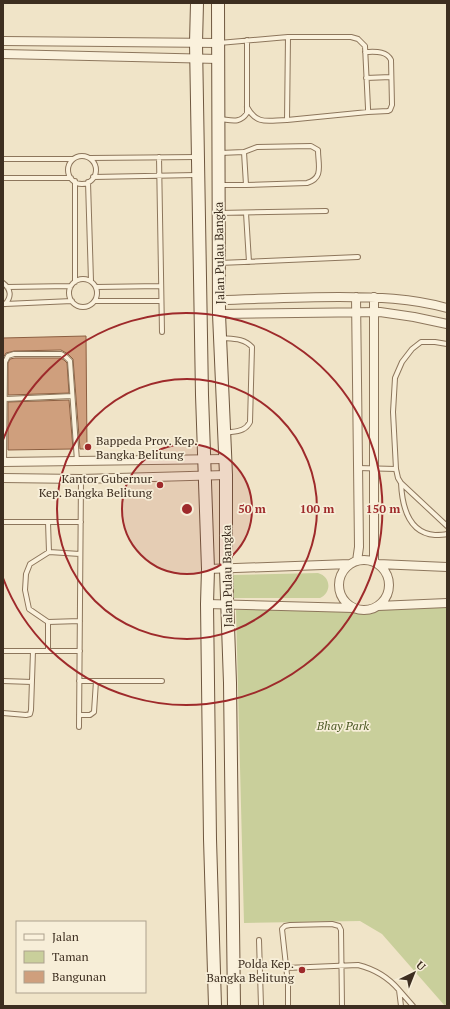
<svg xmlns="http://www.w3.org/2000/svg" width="450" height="1009" font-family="'PT Serif',serif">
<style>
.green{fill:#c9cf9b}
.building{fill:#cf9f7d;stroke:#8d5f41}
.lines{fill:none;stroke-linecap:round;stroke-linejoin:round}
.lane-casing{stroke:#8d765c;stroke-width:6}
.street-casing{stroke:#8d765c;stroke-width:10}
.secondary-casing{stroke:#6f573f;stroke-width:14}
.lane{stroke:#faf1dc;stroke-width:4}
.street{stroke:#faf1dc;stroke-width:8}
.secondary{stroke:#faf1dc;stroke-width:12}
.ring{fill:none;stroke:#9e2a2b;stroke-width:2}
.poi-dot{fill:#9e2a2b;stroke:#f7eed8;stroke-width:1.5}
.labels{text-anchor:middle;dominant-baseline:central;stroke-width:3.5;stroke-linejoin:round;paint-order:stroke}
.street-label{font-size:12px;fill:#3d2e20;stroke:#f7eed8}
.poi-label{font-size:12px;fill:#3d2e20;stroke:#f7eed8;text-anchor:end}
.park-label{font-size:12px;font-style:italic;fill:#4d5a26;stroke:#f7eed8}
.centre{fill:#9e2a2b;stroke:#f7eed8;stroke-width:2}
.ring-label{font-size:12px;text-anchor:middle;font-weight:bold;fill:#9e2a2b;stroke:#f7eed8;stroke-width:3.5;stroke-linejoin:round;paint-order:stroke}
</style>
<rect width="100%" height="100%" fill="#f0e4c8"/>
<path class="green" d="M318,573c13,4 14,19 2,25h-87v-23z
M447,604v402h-2l-63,-72 -22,-13 -116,2 -8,-313z"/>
<path class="building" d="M86,336l1,113h-7l-7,-90 -5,-5 -7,-4 -47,1 -8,2 -3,5v-20z
M15,358h45l4,2 3,3 2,30 -61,2v-32l2,-4z
M69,400l4,49 -65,1v-48z"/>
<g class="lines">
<g class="lane-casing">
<path id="lane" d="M219,43l69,-6 -1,83c-18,0 -30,6 -40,-13
M365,52c9,0 21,-2 26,8l1,45 -2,5 -2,1 -20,1
M366,78l25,-1
M220,119c11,1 20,5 27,-6v-73
M287,120l81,-8v-4l-3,-62 -7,-7 -7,-2h-63
M244,152l13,-5 54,-1 7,4c0,15 6,28 -11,33l-61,2
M220,153l24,-1 2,33h-25
M68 170a14 14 0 1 1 28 0a14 14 0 1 1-28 0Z
M159,157l3,175
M90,158l107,-1
M3,159h70
M93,177l103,-2
M3,178h68
M75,181v101
M88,182l3,99
M219,213l107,-2
M246,213l3,49
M219,263l139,-6
M69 293a14 14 0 1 1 28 0a14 14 0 1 1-28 0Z
M3,283c8,6 9,14 2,21
M7,287l64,-1
M96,287l65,-1
M95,301h66
M5,304l67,-3
M221,338c12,1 23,0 31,9l-2,75c-5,10 -14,9 -25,11
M447,344l-12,-2h-14l-9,7 -10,13 -7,16 -2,34 3,57 2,9 3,5 46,43
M5,399l67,-3
M4,462l1,-100 3,-6 6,-2h47l5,3 4,4 7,100
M358,468l38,1
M401,483c1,21 6,50 34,52 4,0 8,0 12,-1
M3,522h78
M48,522l1,30
M80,621l-32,1 -19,-13 -4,-19 1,-16 4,-10 19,-12 31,2
M3,651h77
M48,651v-29
M3,681l29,1
M79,681h83
M3,713l23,2 4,-1 1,-4 2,-59
M79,715h11l4,-3 2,-31
M79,727l2,-248
M259,940l2,66
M286,968l72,-3c16,4 30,12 41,25l2,16
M399,990l14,16
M288,1006v-22l-6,-55 3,-3 5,-1 42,-1 7,2 2,4 1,76"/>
</g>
<g class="street-casing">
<path id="street" d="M3,41l214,2
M3,54l215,5
M356,297l3,250 -2,14
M374,297v265
M220,300c39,-1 79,-3 119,-3 37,0 72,1 108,11
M219,314l161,-2 34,5 33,7
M3,462l223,-3
M3,478l78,1 145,-4
M339 585a25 25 0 1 1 50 0a25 25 0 1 1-50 0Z
M378,564l69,3
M208,569l142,-5
M207,604l147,4
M378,606l69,-3"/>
</g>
<g class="secondary-casing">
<path id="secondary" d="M197,3l-1,40 6,352 6,174 -1,35 3,235 5,167
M218,3l1,311 7,161v94l4,114 4,323"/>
</g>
<use href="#lane" class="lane"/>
<use href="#street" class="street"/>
<use href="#secondary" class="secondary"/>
</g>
<circle cx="187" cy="509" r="65" fill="#9e2a2b" fill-opacity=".12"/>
<g class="ring">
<circle cx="187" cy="509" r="65"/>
<circle cx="187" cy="509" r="130"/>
<path d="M3 440A196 196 0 1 1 3 578"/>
</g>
<g class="poi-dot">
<circle cx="88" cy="447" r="4"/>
<circle cx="160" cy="485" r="4"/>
<circle cx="302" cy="970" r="4"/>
</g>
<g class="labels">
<g class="street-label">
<text transform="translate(219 253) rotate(-91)">Jalan Pulau Bangka</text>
<text transform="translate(227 576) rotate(-91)">Jalan Pulau Bangka</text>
</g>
<g class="poi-label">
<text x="96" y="440" text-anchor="start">Bappeda Prov. Kep.<tspan x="96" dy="14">Bangka Belitung</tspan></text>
<text x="152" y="478">Kantor Gubernur<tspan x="152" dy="14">Kep. Bangka Belitung</tspan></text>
<text x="294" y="963">Polda Kep.<tspan x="294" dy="14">Bangka Belitung</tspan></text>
</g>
<g class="park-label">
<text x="343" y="725">Bhay Park</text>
</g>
</g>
<circle cx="187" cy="509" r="6" class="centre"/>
<g class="ring-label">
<text x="252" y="513">50 m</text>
<text x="317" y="513">100 m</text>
<text x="383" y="513">150 m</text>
</g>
<rect width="450" height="1009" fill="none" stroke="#3d2e20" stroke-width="8"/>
<rect x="16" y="921" width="130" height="72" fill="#f7eed8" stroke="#ada18e"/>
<rect x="24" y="934" width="20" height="6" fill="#faf1dc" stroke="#ada18e"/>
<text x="52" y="941" font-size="12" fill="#3d2e20">Jalan</text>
<rect x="24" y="951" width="20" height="12" fill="#c9cf9b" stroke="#ada18e"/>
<text x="52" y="961" font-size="12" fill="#3d2e20">Taman</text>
<rect x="24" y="971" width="20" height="12" fill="#cf9f7d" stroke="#ada18e"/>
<text x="52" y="981" font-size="12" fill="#3d2e20">Bangunan</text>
<g transform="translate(414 973) rotate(43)" stroke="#f7eed8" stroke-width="3" paint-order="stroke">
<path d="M0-3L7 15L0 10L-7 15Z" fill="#3d2e20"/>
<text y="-6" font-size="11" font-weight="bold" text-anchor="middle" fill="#3d2e20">U</text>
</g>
</svg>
